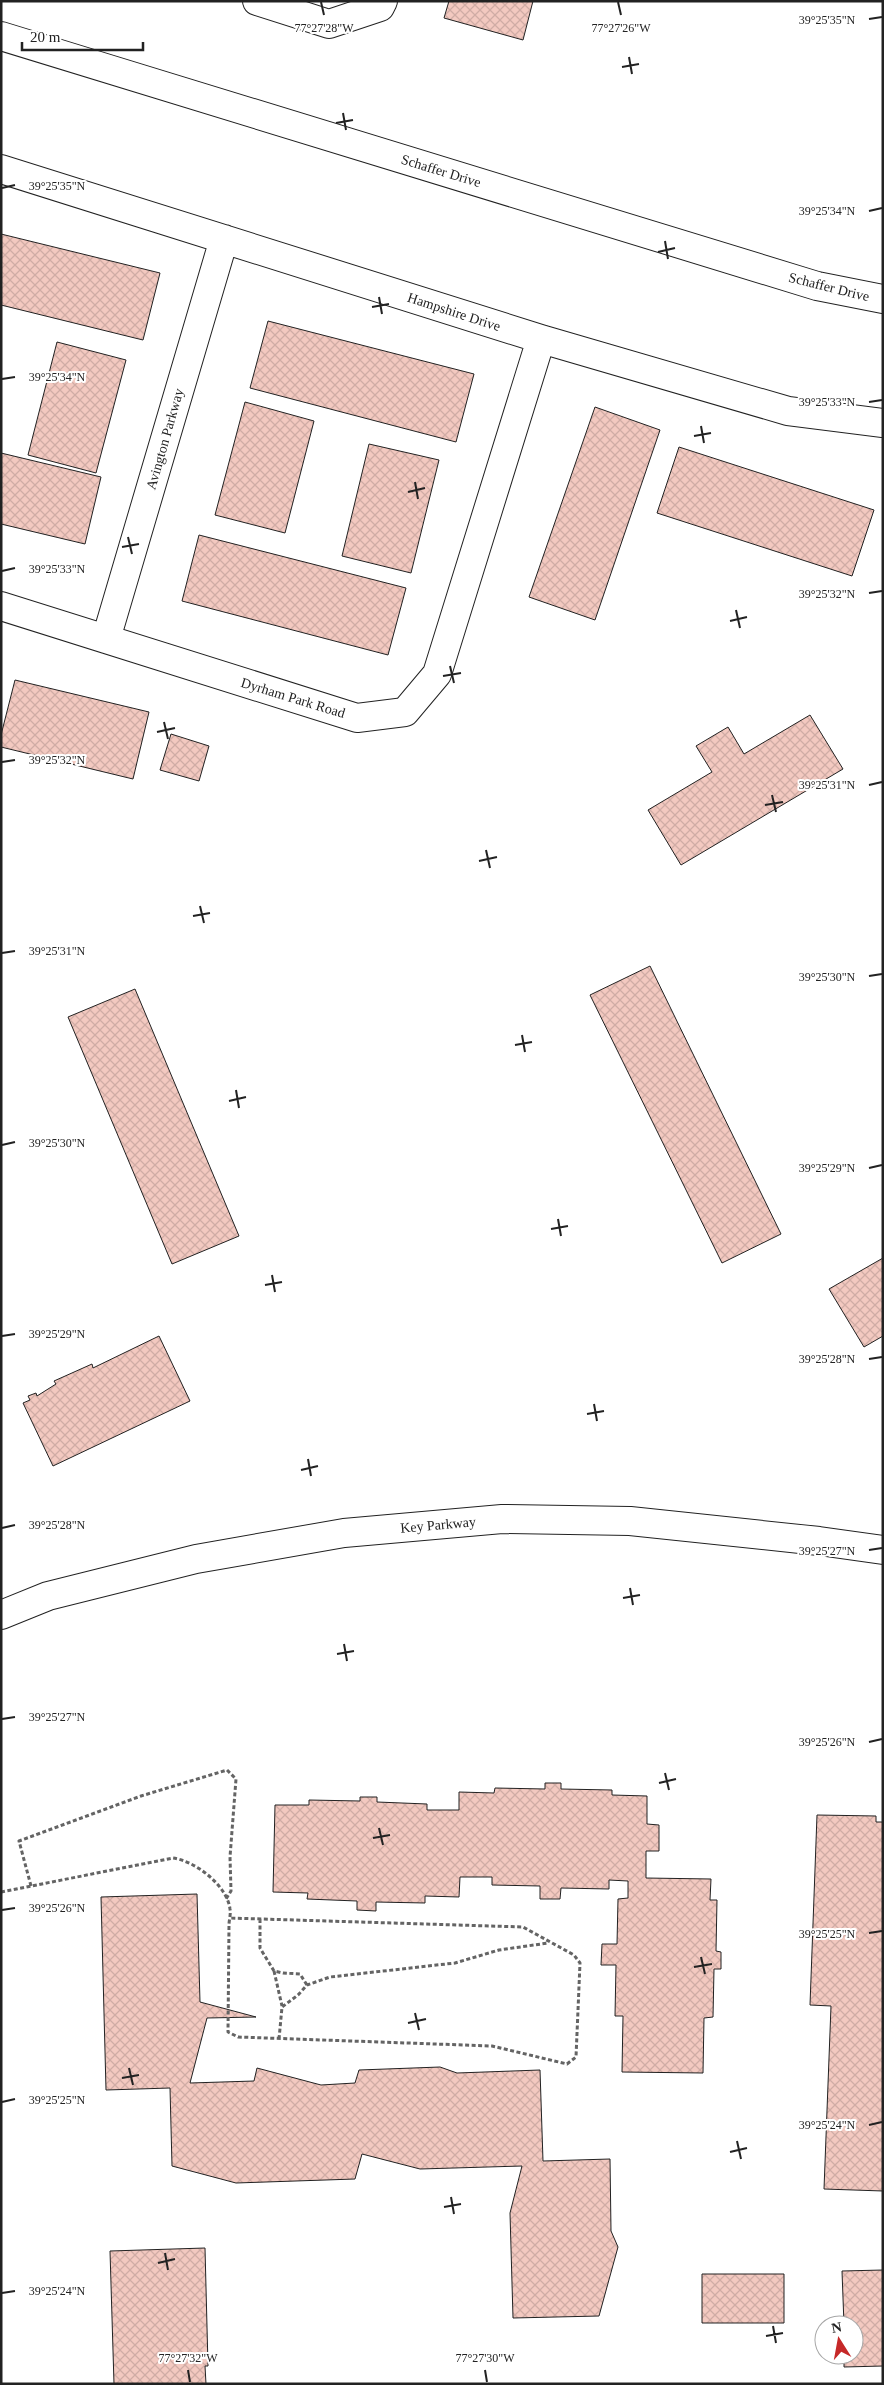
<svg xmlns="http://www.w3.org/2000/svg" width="884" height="2385" font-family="Georgia,serif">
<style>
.building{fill:url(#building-cross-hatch);stroke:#222}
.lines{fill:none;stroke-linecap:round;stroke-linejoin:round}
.street-casing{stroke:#222;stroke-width:30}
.secondary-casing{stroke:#222;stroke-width:30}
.path{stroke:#646464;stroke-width:3;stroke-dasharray:4 2.5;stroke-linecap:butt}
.street{stroke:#fff;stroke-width:28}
.secondary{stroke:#fff;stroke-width:28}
.ticks{fill:none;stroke:#222;stroke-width:2}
.labels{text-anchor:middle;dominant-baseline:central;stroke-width:4;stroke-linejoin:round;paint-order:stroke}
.street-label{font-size:14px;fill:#222;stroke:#fff}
.ticks-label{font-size:12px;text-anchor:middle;fill:#222;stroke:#fff;stroke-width:4;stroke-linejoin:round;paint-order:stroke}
</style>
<defs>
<pattern id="building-cross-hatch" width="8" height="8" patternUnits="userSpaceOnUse" patternTransform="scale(1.25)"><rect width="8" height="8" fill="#f3c9c0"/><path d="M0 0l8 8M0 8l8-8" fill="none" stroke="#d0aca5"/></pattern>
</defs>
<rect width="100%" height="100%" fill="#fff"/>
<path class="building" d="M449,1h84l-10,39 -79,-22z
M1,234l159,39 -17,67 -142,-35z
M268,321l206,53 -18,68 -206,-54z
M57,342l69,18 -30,113 -68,-18z
M245,402l69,19 -29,112 -70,-18z
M595,407l65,23 -65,190 -66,-23z
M369,444l70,16 -28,113 -69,-17z
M679,447l195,63 -22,66 -195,-63z
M1,453l100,24 -16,67 -84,-20z
M199,535l207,53 -18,67 -206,-54z
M15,680l134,32 -16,67 -132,-32v-12z
M810,715l33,54 -162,96 -33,-55 64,-38 -16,-26 32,-19 16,27z
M171,734l38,12 -10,35 -39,-11z
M650,966l131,268 -59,29 -132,-268z
M135,989l104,247 -67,28 -104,-247z
M883,1258v78l-19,11 -35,-58z
M159,1336l31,65 -137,65 -30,-63 7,-3 -2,-4 8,-3 1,3 19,-12 -2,-3 38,-17 1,4z
M545,1783h16v6l51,1v5l35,1v28l12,1v26h-13v27l65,1 -1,21h7l-1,51 5,1v17h-7l-1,48 -9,1 -1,55 -81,-1 1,-56h-8l1,-51h-15l1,-21h15l1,-45 10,-1v-17l-19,-1v9l-48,-1 -1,11h-20v-13l-48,-1v-8h-32l-1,20 -34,-1v7l-49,-1v9l-19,-1v-9l-50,-2 1,-6 -35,-1 2,-87h34v-5l51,1v-4h17v5l50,2v6h32v-18l35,1 1,-5 50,1z
M817,1815l59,1v6h7v369l-59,-2 7,-183 -21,-1z
M197,1894l3,108 56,15 -49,1 -17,65 64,-2 3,-13 64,17 34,-2 4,-13 81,-3 17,6 83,-3 3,91 67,-2 1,72 7,16 -19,69 -86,2 -3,-105 12,-47 -102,3 -58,-15 -7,25 -119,4 -64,-17 -2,-78 -64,2 -5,-193z
M205,2248l3,118h-3l1,18h-92l-4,-133z
M883,2270v96l-39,1v-12h10v-30h-10l-2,-54z
M702,2274h82v49h-82z"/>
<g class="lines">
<g class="street-casing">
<path id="street" d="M257,1l72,23 51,-17 3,-6
M1,169l540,170 247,72 95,12
M1,606l356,112 48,-6 32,-38 104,-335
M106,639l118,-400"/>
</g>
<g class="secondary-casing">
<path id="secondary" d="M1,36l816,250 66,13
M1,1615l47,-19 148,-37 148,-26 158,-14 128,2 189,20 64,9"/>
</g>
<path class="path" d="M31,1886l-12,-45 122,-45 86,-26 9,9 -6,78 1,34 -5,8
M1,1892l172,-34c22,3 54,27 57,51 1,5 -1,11 -1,16l-1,107 10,5 254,9 75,18 9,-7 4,-94 -6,-8 -51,-28 -294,-9
M260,1919v29l14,23 9,2 17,1 7,11
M274,1971l8,35
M279,2039l3,-32 16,-12 9,-10 23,-8 125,-14 44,-13 49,-7"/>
<use href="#street" class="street"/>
<use href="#secondary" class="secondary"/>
</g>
<path class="ticks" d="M321,2l3,13M618,2l3,13M869,19l13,-2M629,57l3,17M622,67l17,-3M343,113l3,17M336,123l17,-3M2,188l13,-3M869,211l13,-3M665,241l3,18M658,252l17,-4M379,297l3,17M372,307l17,-3M2,379l13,-2M869,402l13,-2M701,426l3,17M694,436l17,-3M415,482l3,17M408,492l17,-4M128,537l4,17M122,547l17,-3M2,571l13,-3M869,593l13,-2M736,610l4,18M730,621l17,-4M450,666l4,17M443,676l18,-3M164,722l4,17M157,732l18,-4M2,762l13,-2M869,785l13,-3M772,795l4,17M765,805l18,-3M486,850l4,18M479,861l18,-4M200,906l4,17M193,916l17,-3M2,953l13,-2M869,976l13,-2M522,1035l3,17M515,1045l17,-3M236,1090l3,18M229,1101l17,-4M2,1145l13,-3M869,1168l13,-3M558,1219l3,17M551,1229l17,-3M272,1275l3,17M265,1285l17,-3M2,1336l13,-2M869,1359l13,-2M594,1404l3,17M587,1414l17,-3M308,1459l3,17M301,1470l17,-4M2,1528l13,-3M869,1550l13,-2M630,1588l3,17M623,1598l17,-3M344,1644l3,17M337,1654l17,-3M2,1719l13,-2M869,1742l13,-3M665,1773l4,17M659,1783l17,-4M379,1828l4,17M373,1838l17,-3M2,1910l13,-2M869,1933l13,-2M701,1957l4,17M694,1967l18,-3M415,2013l4,17M408,2023l18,-4M129,2068l4,17M122,2078l17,-3M2,2102l13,-3M869,2125l13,-3M737,2141l4,18M730,2152l17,-4M451,2197l3,17M444,2207l17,-3M165,2253l3,17M158,2263l17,-4M2,2293l13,-2M773,2326l3,17M766,2336l17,-3M188,2370l2,12M485,2370l2,12"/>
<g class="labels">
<g class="street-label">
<text transform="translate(441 171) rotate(17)">Schaffer Drive</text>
<text transform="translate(829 287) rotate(14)">Schaffer Drive</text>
<text transform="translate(454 312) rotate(18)">Hampshire Drive</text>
<text transform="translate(165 439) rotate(-74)">Avington Parkway</text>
<text transform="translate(293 698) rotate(17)">Dyrham Park Road</text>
<text transform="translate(438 1525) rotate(-5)">Key Parkway</text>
</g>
</g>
<g class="ticks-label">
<text x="827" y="24">39°25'35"N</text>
<text x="324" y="32">77°27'28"W</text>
<text x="621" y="32">77°27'26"W</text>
<text x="57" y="190">39°25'35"N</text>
<text x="827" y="215">39°25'34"N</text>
<text x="57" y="381">39°25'34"N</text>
<text x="827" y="406">39°25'33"N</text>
<text x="57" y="573">39°25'33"N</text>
<text x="827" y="598">39°25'32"N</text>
<text x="57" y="764">39°25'32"N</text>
<text x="827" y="789">39°25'31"N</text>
<text x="57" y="955">39°25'31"N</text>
<text x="827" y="981">39°25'30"N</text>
<text x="57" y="1147">39°25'30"N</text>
<text x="827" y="1172">39°25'29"N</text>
<text x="57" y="1338">39°25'29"N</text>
<text x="827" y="1363">39°25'28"N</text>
<text x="57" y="1529">39°25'28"N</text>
<text x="827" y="1555">39°25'27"N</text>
<text x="57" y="1721">39°25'27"N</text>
<text x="827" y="1746">39°25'26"N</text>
<text x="57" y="1912">39°25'26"N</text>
<text x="827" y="1938">39°25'25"N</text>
<text x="57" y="2104">39°25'25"N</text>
<text x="827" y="2129">39°25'24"N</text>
<text x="57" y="2295">39°25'24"N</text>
<text x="188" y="2362">77°27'32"W</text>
<text x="485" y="2362">77°27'30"W</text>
</g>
<rect width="884" height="2385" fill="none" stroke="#222222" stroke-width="5"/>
<g transform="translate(839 2340) rotate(349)"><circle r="24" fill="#ffffff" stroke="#a7a7a7"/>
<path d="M0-4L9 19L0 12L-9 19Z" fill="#c62828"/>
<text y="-8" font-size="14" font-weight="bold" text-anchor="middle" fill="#222222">N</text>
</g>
<path d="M22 42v8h121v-8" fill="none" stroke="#222222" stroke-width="2.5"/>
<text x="30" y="42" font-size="15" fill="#222222" stroke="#ffffff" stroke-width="4" paint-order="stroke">20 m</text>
</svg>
